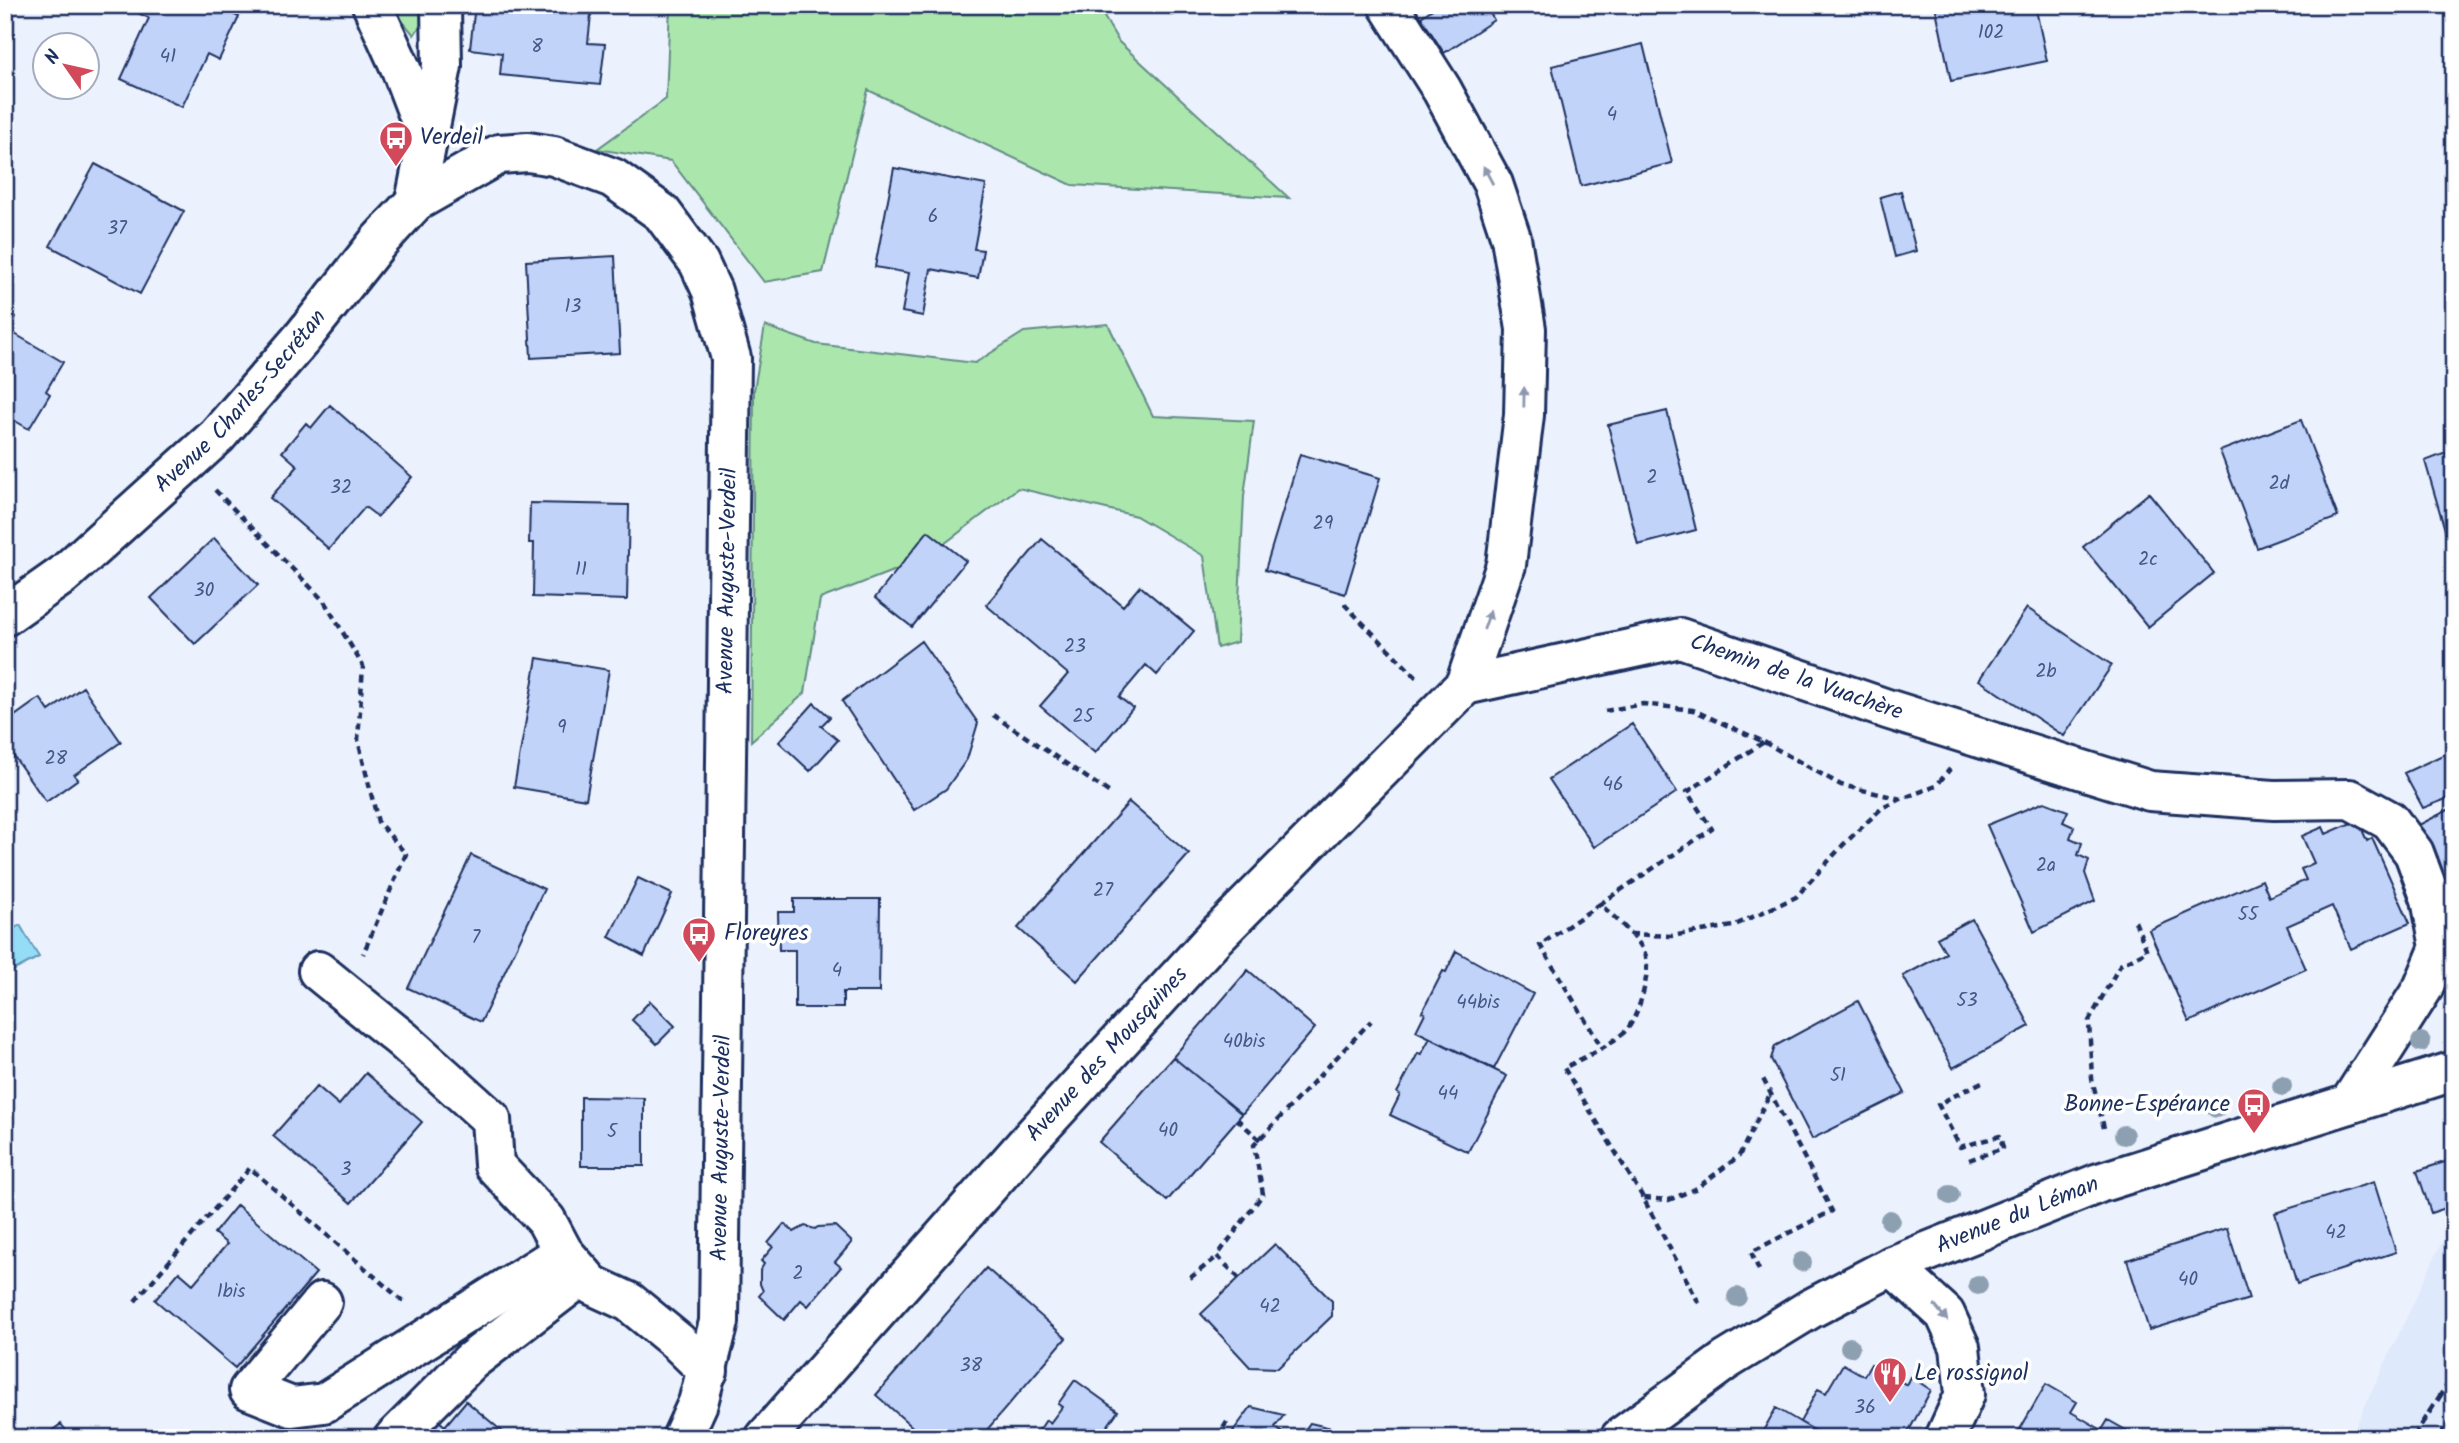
<svg xmlns="http://www.w3.org/2000/svg" width="2459" height="1443" font-family="Kalam,sans-serif">
<style>
.built{fill:#dfe9fc}
.green{fill:#abe7ad;stroke:#638b86;stroke-width:2}
.water{fill:#95dcf7;stroke:#6497ba;stroke-width:2}
.building{fill:#c1d3f9;stroke:#1b2f5e;stroke-width:2}
.lines{fill:none;stroke-linecap:round;stroke-linejoin:round}
.minor-casing{stroke:#1b2f5e;stroke-width:44}
.major-casing{stroke:#1b2f5e;stroke-width:44}
.path{stroke:#1b2f5e;stroke-width:4.5;stroke-dasharray:7 5;stroke-linecap:butt}
.minor{stroke:#fff;stroke-width:38}
.major{stroke:#fff;stroke-width:38}
.rail{stroke:#1b2f5e;stroke-width:5;stroke-dasharray:10 5;stroke-linecap:butt}
.tree{fill:#8da0b1}
.oneway{fill:#8d97ae}
.labels{text-anchor:middle;dominant-baseline:central;stroke-width:7;stroke-linejoin:round;paint-order:stroke}
.number-label{font-size:19px;fill:#445885}
.poi-label{font-size:23px;fill:#1b2f5e;stroke:#fff;text-anchor:start}
.street-label{font-size:23px;fill:#1b2f5e;stroke:#fff}
</style>
<rect width="100%" height="100%" fill="#ecf2fd"/>
<filter id="ink" filterUnits="userSpaceOnUse"><feTurbulence type="fractalNoise" baseFrequency=".0143" numOctaves="2"/><feDisplacementMap in="SourceGraphic" scale="14" xChannelSelector="R" yChannelSelector="G"/><feConvolveMatrix kernelMatrix="1 2 1 2 8 2 1 2 1" color-interpolation-filters="sRGB"/></filter>
<g filter="url(#ink)">
<path class="built" d="M2454,1216v222h-104z"/>
<path class="green" d="M389,5h45l-20,30z
M670,5h427l22,37 170,156 -217,-13 -204,-95 -45,182 -59,10 -93,-121 -74,-12 69,-50z
M1108,324l45,92 101,5 -10,75 -7,146 -20,6 -13,-92 -68,-40 -118,-28 -94,71 -104,40 -15,94 -54,48 3,-351 11,-64 51,18 159,19 49,-31z"/>
<path class="water" d="M20,925l19,32 -34,18v-41z"/>
<path class="building" d="M141,5h73l25,12 -20,43 -12,-6 -25,53 -61,-28 28,-61 -11,-5z
M475,5h117l-4,38 17,1 -5,41 -100,-10 2,-22 -32,-4z
M1169,5h33l-30,10z
M1438,5h47l9,15 -50,33 -23,-36z
M1935,5h100l12,56 -96,20z
M1643,44l29,119 -91,23 -29,-120z
M95,164l89,47 -44,83 -90,-48z
M894,168l92,17 -12,64 9,1 -5,28 -47,-9 -8,47 -21,-4 7,-39 -34,-6z
M1901,191l15,60 -21,6 -15,-60z
M615,256l5,97 -89,5 -5,-97z
M5,310l11,7 -8,13 55,32 -17,29 4,3 -21,35 -24,-14z
M330,405l82,72 -34,40 -13,-10 -36,42 -59,-51 28,-32 -16,-14 24,-29 5,5z
M1667,411l29,119 -58,15 -30,-120z
M2301,420l37,97 -81,31 -37,-97z
M2454,450v111l-29,-100z
M1300,454l80,24 -35,116 -80,-24z
M2149,493l65,80 -66,54 -65,-80z
M530,503l99,2 -2,95 -94,-3 1,-54h-5z
M928,531l38,30 -54,66 -37,-29z
M214,538l44,47 -63,59 -44,-46z
M1042,539l81,67 17,-20 54,45 -37,44 -11,-10 -27,32 14,11 -38,45 -55,-47 28,-32 -82,-69z
M2027,608l85,57 -48,71 -85,-56z
M921,641l57,82 -11,36 -21,30 -32,21 -72,-109z
M537,658l72,12 -23,129 -72,-12z
M83,687l38,55 -47,33 4,4 -32,23 -41,-58v-21l35,-25 9,13z
M814,703l16,14 -9,9 17,14 -28,31 -31,-29z
M1632,724l45,68 -83,55 -45,-68z
M2445,754l9,31v11l-31,12 -19,-35z
M1129,802l60,52 -112,127 -59,-53z
M2044,802l24,9 -5,11 11,5 -4,11 12,5 -4,12 11,5 -4,13 10,28 -61,31 -47,-107z
M2454,807v88l-37,-69z
M2358,820l9,21 5,-3 38,85 -59,26 -19,-43 -45,20 19,43 -117,53 -40,-92 113,-50 7,17 37,-17 -5,-11 13,-6 -12,-27 21,-9 3,7z
M471,855l73,34 -63,133 -73,-34z
M638,878l34,16 -28,62 -35,-19z
M794,899h86l-1,93h-36v16h-48v-58h-16l-1,-38h16z
M1972,919l58,107 -77,42 -50,-92 43,-23 -9,-15z
M1456,951l77,43 -39,75 -78,-38 9,-18 -3,-1 21,-41 3,1z
M1248,970l67,58 -73,86 -69,-57z
M650,1001l25,25 -18,18 -25,-24z
M1858,1001l47,92 -93,46 -41,-80 4,-13z
M1430,1038l77,38 -39,76 -78,-37 10,-20 -3,-2 21,-40 3,1z
M1173,1057l69,57 -75,87 -68,-59z
M366,1073l56,49 -71,81 -78,-67 44,-50 22,19z
M581,1097l63,1v68h-63z
M2454,1159v44l-2,3 -21,7 -14,-42z
M2374,1182l22,70 -99,32 -22,-71z
M237,1205l79,68 -81,95 -80,-68 24,-28 14,12 34,-40 -13,-11z
M784,1224l10,8 11,-6 10,3 3,-2 17,-1 17,16 -17,20 6,5 -33,39 -7,-6 -17,20 -25,-24 4,-5 -3,-7v-13l4,-7 -3,-3 12,-14 -5,-4z
M2227,1228l22,71 -100,31 -22,-70z
M1275,1244l57,57v15l-54,52 -28,-1 -49,-53z
M986,1268l80,70 -86,100h-55l-49,-43z
M1843,1364l21,12 7,-12 36,21 4,-8 20,13 -26,48h-77l-28,-16 18,-33 8,4z
M1075,1380l43,31 -19,27h-65l12,-18 4,3 12,-16 -4,-3z
M2046,1384l31,18 -6,10 31,18 6,-10 28,16 -1,2h-120z
M466,1401l44,37h-94l17,-22 12,10z
M1251,1407l33,8 -9,12 14,11h-52l-6,-4z
M1776,1408l24,14 28,16h-69z
M1310,1423l38,9 7,6h-56z
M61,1424l11,14h-30z"/>
<g class="lines">
<g class="minor-casing">
<g id="minor">
<path d="M372,5l29,64 27,71"/>
<path d="M415,202l27,-136 -1,-61"/>
<path id="s1" d="M5,616l58,-41 154,-139 86,-99 76,-96 36,-39 84,-48 29,-2 26,4 59,22 49,35 37,50 13,28 19,67 -12,964 -21,81 -16,35"/>
<path id="s2" d="M1465,685l215,-47 207,71 263,82 124,9 76,-1 40,22 24,32 17,46 9,48 -17,41 -74,116"/>
<path d="M318,971l85,69 88,79 3,46 52,55 17,32 29,33 37,17 49,40 30,29"/>
<path d="M1892,1266l53,48 15,33 5,47 -20,44"/>
<path d="M322,1302l-73,88 43,17 32,-4 239,-151"/>
<path d="M394,1438l77,-77 112,-86"/>
<path id="s3" d="M765,1438l267,-301 182,-199 251,-253 41,-120 18,-150 2,-86 -15,-91 -18,-54 -51,-94 -54,-85"/>
</g>
</g>
<g class="major-casing">
<g id="major">
<path id="s4" d="M1620,1438l105,-77 85,-52 82,-43 207,-83 355,-112"/>
</g>
</g>
<path class="path" d="M215,490l109,111 39,65 -5,74 20,82 28,32 -43,100
M1344,604l74,75
M1605,711l38,-7 50,6 71,32 -77,50 25,37 -112,75c15,14 34,30 44,47 9,17 -5,63 -16,77 -13,16 -46,30 -64,40l77,126 59,111
M993,715l117,78
M1764,742l77,43 60,14 35,-13 14,-17
M1600,904l-60,41 61,101
M1630,934l41,2 62,-10 63,-29 47,-52 39,-37 19,-9
M1237,1119l23,21
M2104,1128l-12,-49 -3,-58 31,-56 27,-14 -12,-30
M1969,1160l34,-12 -3,-12 -40,11 -22,-43 46,-23
M1644,1198l25,2 28,-12 42,-32 31,-62
M1759,1270l-8,-18 81,-41 -71,-136
M1190,1278l27,-21
M1239,1278l-22,-22 46,-62 -9,-49 117,-124
M135,1301l115,-133 155,135
M1217,1438l10,-16"/>
<use href="#minor" class="minor"/>
<use href="#major" class="major"/>
<path class="rail" d="M2412,1438l42,-63
M2439,1438l15,-22"/>
</g>
<g class="tree">
<circle cx="2421" cy="1042" r="10"/>
<circle cx="2282" cy="1086" r="10"/>
<circle cx="2216" cy="1108" r="10"/>
<circle cx="2124" cy="1135" r="10"/>
<circle cx="1950" cy="1195" r="10"/>
<circle cx="1890" cy="1220" r="10"/>
<circle cx="1802" cy="1262" r="10"/>
<circle cx="1978" cy="1285" r="10"/>
<circle cx="1737" cy="1297" r="10"/>
<circle cx="1850" cy="1347" r="10"/>
</g>
<defs><path id="oneway-solid" d="M-6-.8H1V-3.2L6.5 0L1 3.2V.8H-6Z" transform="scale(1.75)"/></defs>
<g class="oneway">
<use href="#oneway-solid" transform="translate(1488 175) rotate(-118)"/>
<use href="#oneway-solid" transform="translate(1524 397) rotate(-89)"/>
<use href="#oneway-solid" transform="translate(1487 620) rotate(-71)"/>
<use href="#oneway-solid" transform="translate(1941 1313) rotate(50)"/>
</g>
</g>
<defs>
<g id="bus-pin" transform="scale(1.75)"><path d="M0 17L-7.5 6A9.5 9.5 0 1 1 7.5 6Z" fill="#d1495b" stroke="#fff"/><path d="M-5-6H5V4H4V6H2V4H-2V6H-4V4H-5ZM-3.5-4V0h7V-4ZM-3.5 1.2v1.5H-2V1.2ZM2 1.2v1.5H3.5V1.2Z" fill="#fff"/></g>
<g id="restaurant-pin" transform="scale(1.75)"><path d="M0 17L-7.5 6A9.5 9.5 0 1 1 7.5 6Z" fill="#d1495b" stroke="#fff"/><path d="M-5-6h1v4h1v-4h1v4h1v-4h1v5L-1.5 .5V6h-2V.5L-5-1ZM5-6V6H3V1.5H1.5Q1.5-4 5-6Z" fill="#fff"/></g>
</defs>
<g fill-rule="evenodd">
<use href="#bus-pin" x="396" y="138"/>
<use href="#bus-pin" x="699" y="934"/>
<use href="#bus-pin" x="2254" y="1105"/>
<use href="#restaurant-pin" x="1890" y="1374"/>
</g>
<g class="labels">
<g class="number-label">
<text x="1991" y="33">102</text>
<text x="537" y="47">8</text>
<text x="168" y="57">41</text>
<text x="1612" y="115">4</text>
<text x="933" y="217">6</text>
<text x="117" y="229">37</text>
<text x="573" y="307">13</text>
<text x="1652" y="478">2</text>
<text x="2279" y="484">2d</text>
<text x="341" y="488">32</text>
<text x="1323" y="524">29</text>
<text x="2148" y="560">2c</text>
<text x="581" y="570">11</text>
<text x="204" y="591">30</text>
<text x="1075" y="647">23</text>
<text x="2046" y="672">2b</text>
<text x="1083" y="717">25</text>
<text x="562" y="728">9</text>
<text x="56" y="759">28</text>
<text x="1613" y="785">46</text>
<text x="2046" y="866">2a</text>
<text x="1103" y="891">27</text>
<text x="2248" y="915">55</text>
<text x="476" y="938">7</text>
<text x="837" y="971">4</text>
<text x="1967" y="1001">53</text>
<text x="1478" y="1003">44bis</text>
<text x="1244" y="1042">40bis</text>
<text x="1838" y="1076">51</text>
<text x="1448" y="1094">44</text>
<text x="1168" y="1131">40</text>
<text x="612" y="1132">5</text>
<text x="346" y="1170">3</text>
<text x="2336" y="1233">42</text>
<text x="798" y="1274">2</text>
<text x="2188" y="1280">40</text>
<text x="231" y="1292">1bis</text>
<text x="1270" y="1307">42</text>
<text x="971" y="1366">38</text>
<text x="1865" y="1408">36</text>
</g>
<g class="poi-label">
<text x="420" y="138">Verdeil</text>
<text x="724" y="934">Floreyres</text>
<text x="2230" y="1105" text-anchor="end">Bonne-Espérance</text>
<text x="1914" y="1374">Le rossignol</text>
</g>
<g class="street-label">
<text stroke="none"><textPath href="#s1" startOffset="320">Avenue Charles-Secrétan</textPath></text>
<text transform="translate(728 581) rotate(-89)">Avenue Auguste-Verdeil</text>
<text stroke="none"><textPath href="#s2" startOffset="343">Chemin de la Vuachère</textPath></text>
<text stroke="none"><textPath href="#s3" startOffset="514">Avenue des Mousquines</textPath></text>
<text transform="translate(722 1148) rotate(-89)">Avenue Auguste-Verdeil</text>
<text stroke="none"><textPath href="#s4" startOffset="458">Avenue du Léman</textPath></text>
</g>
</g>
<rect width="2459" height="1443" fill="none" stroke="#fff" stroke-width="28"/>
<rect x="14" y="14" width="2431" height="1415" fill="none" stroke="#1b2f5e" stroke-width="2.5" filter="url(#ink)"/>
<g transform="translate(66 66) rotate(304)"><circle r="33" fill="#ffffff" stroke="#a4acbf" stroke-width="2"/>
<path d="M0-5L12 26L0 18L-12 26Z" fill="#d1495b"/>
<text y="-10" font-size="19" font-weight="bold" text-anchor="middle" fill="#1b2f5e">N</text>
</g>
</svg>
